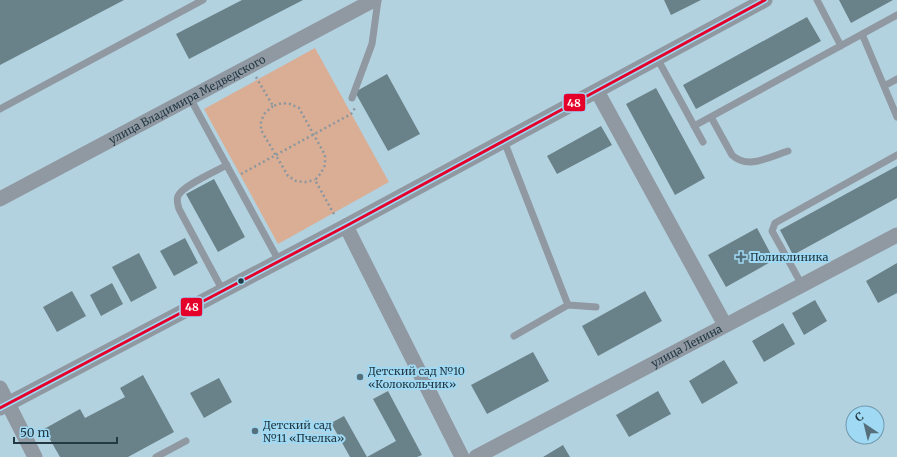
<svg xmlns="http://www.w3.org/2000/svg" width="897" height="457" font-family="Merriweather,serif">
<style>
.green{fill:#d9ae95}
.building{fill:#698188}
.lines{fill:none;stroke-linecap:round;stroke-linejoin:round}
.path{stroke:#8c969e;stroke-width:2.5;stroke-dasharray:2 3;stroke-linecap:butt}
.lane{stroke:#9098a2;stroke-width:7}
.street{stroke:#9098a2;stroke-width:15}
.bus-1-casing{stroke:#a0d9f3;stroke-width:6}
.bus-1{stroke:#e4002b;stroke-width:3}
.poi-dot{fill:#556f7b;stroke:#a0d9f3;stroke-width:1.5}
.bus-dot{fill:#233a44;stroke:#a0d9f3;stroke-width:1.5}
.labels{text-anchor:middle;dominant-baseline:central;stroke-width:4;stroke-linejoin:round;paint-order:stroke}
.street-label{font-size:11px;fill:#233a44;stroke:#a0d9f3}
.poi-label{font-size:11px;fill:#233a44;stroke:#a0d9f3;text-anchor:start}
.line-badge{stroke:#a0d9f3;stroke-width:1.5}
.badge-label{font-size:11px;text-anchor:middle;font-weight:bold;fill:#fff}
</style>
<rect width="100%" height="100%" fill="#b3d2e0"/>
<path class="green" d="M315,48l74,134 -111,62 -74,-135z"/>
<path class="building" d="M0,0h124l-124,65z
M242,0h61l-114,59 -13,-25z
M664,0h37l-30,15z
M839,0h54l-42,23z
M807,17l14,24 -125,68 -13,-24z
M387,74l33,60 -32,17 -33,-59z
M656,88l49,90 -30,17 -49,-91z
M601,126l11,19 -55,29 -10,-18z
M897,166v32l-104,57 -13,-25z
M214,179l31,58 -27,15 -32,-58z
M757,228l17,32 -48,27 -18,-32z
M185,238l13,25 -24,13 -14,-25z
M139,253l18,35 -26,14 -19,-35z
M897,263v30l-19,10 -12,-22z
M112,283l11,21 -22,12 -11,-21z
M72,291l14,25 -29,16 -14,-25z
M645,291l17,30 -64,35 -16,-30z
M815,300l12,21 -23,14 -12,-22z
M783,323l12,21 -31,18 -12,-21z
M533,352l16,29 -62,33 -16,-29z
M724,360l14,23 -36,21 -13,-23z
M143,375l31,57 -46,25h-68l-16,-28 36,-20 5,9 40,-21 -5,-9z
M219,378l13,24 -28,16 -14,-25z
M388,391l34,64 -5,2h-50l29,-16 -23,-42z
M658,391l13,23 -42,23 -13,-22z
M344,416l23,41h-17l-19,-34z
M563,445l7,12h-27z"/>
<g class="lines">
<path class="path" d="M256,77l17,29 9,-3 8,1 9,4 26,47v10l-4,8 -6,7 20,36
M273,106l-8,7 -4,8v9l27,46 8,5 9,1 10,-2
M241,174l110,-60 4,-6"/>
<path class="lane" d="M817,0l24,46
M862,34l35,83
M657,58l46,84
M884,86l13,-7
M190,98l89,163
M352,98l20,-54 6,-44
M0,109l203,-109
M711,117l21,38c16,15 37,2 56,-4
M694,126l203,-111
M504,141l64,164 -54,31
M802,285l-30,-54 3,-8 122,-68
M223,291l-44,-82c-1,-4 -3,-9 -1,-13 4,-10 38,-25 49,-31
M568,305l28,2
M156,457l30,-16"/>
<g class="street">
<path d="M597,91l128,234"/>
<path id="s1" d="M0,199l374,-199"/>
<path d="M346,226l116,231"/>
<path d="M0,388l35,69"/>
<path d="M0,408l346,-182 419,-226"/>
<path id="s2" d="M476,457l421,-222"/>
</g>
<g class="bus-1-casing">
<path id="bus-1" d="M0,408l346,-182 419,-226"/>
</g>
<use href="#bus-1" class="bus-1"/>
</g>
<g class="poi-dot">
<path d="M739 251h4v4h4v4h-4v4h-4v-4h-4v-4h4z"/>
<circle cx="360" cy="377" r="4"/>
<circle cx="255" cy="431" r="4"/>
</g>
<circle class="bus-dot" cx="241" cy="281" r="3.5"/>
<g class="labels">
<g class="street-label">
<text stroke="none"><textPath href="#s1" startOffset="212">улица Владимира Медведского</textPath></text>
<text stroke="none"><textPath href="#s2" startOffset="238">улица Ленина</textPath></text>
</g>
<g class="poi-label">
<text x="750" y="257">Поликлиника</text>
<text x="368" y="371">Детский сад №10<tspan x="368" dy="13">«Колокольчик»</tspan></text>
<text x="263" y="425">Детский сад<tspan x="263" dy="13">№11 «Пчелка»</tspan></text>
</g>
</g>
<g class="line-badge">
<rect x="563" y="93" width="23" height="19" rx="4" fill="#e4002b"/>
<rect x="180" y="297" width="23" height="20" rx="4" fill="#e4002b"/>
</g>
<g class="badge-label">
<text x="574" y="107">48</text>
<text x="192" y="311">48</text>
</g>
<g transform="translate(865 425) rotate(325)"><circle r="19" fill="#a0d9f3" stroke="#6e99ad"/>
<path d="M0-3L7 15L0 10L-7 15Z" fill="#556f7b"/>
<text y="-6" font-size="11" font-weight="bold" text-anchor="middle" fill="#233a44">С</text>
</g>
<path d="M14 437v6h103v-6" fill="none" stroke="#233a44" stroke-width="2"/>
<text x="20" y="437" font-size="12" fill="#233a44" stroke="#a0d9f3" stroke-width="3" paint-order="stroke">50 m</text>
</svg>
